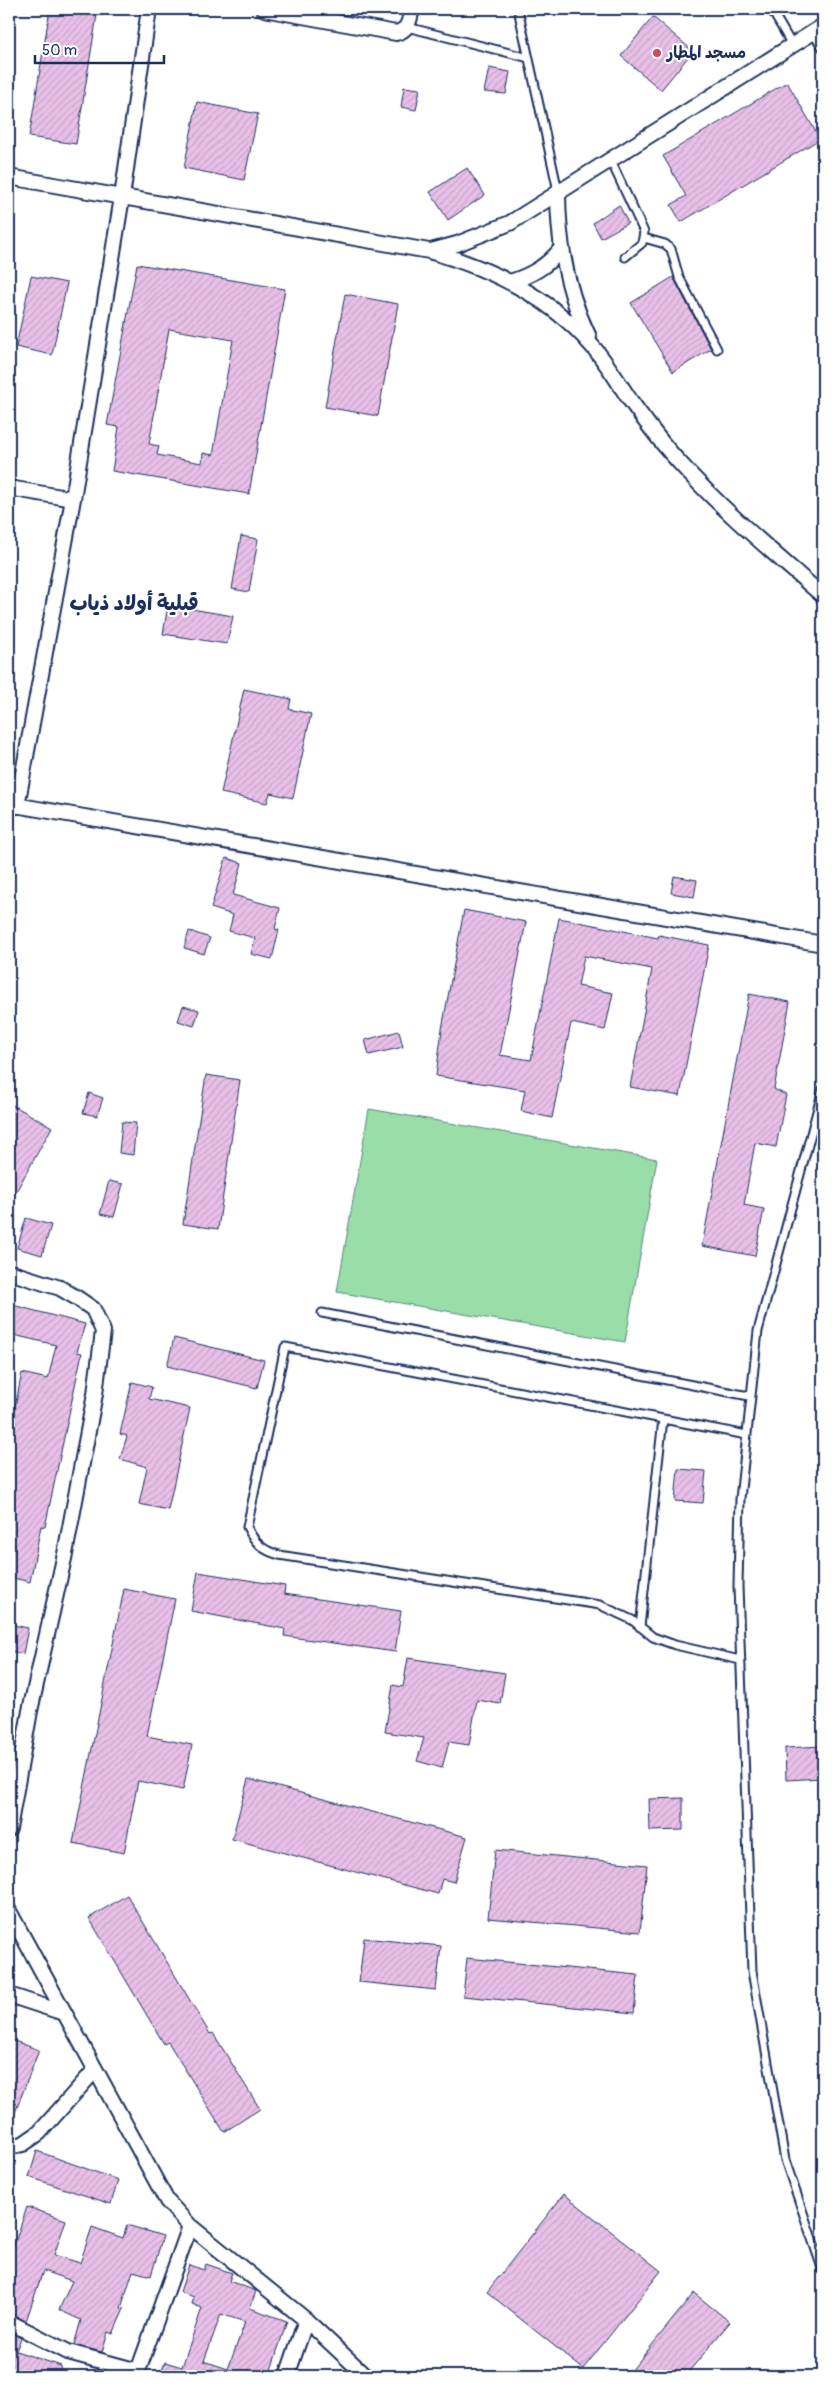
<svg xmlns="http://www.w3.org/2000/svg" width="832" height="2385" font-family="Pangolin,'Playpen Sans Arabic',sans-serif">
<style>
.garden{fill:#99dda8;stroke:#5a8683}
.building{fill:url(#building-hatch);stroke:#1b2f5e;fill-rule:evenodd}
.lines{fill:none;stroke-linecap:round;stroke-linejoin:round}
.service-casing{stroke:#1b2f5e;stroke-width:11}
.minor-casing{stroke:#1b2f5e;stroke-width:18}
.service{stroke:#fff;stroke-width:7}
.minor{stroke:#fff;stroke-width:14}
.poi-dot{fill:#d1495b;stroke:#fff;stroke-width:2}
.labels{text-anchor:middle;dominant-baseline:central;stroke-width:4;stroke-linejoin:round;paint-order:stroke}
.poi-label{font-size:16px;font-weight:bold;fill:#1b2f5e;stroke:#fff;text-anchor:start}
.district-label{font-size:21px;font-weight:bold;fill:#1b2f5e;stroke:#fff}
</style>
<defs>
<pattern id="building-hatch" width="6" height="6" patternUnits="userSpaceOnUse" patternTransform="scale(1.25)"><rect width="6" height="6" fill="#e9c0e8"/><path d="M-1 1l2-2M0 6l6-6M5 7l2-2" fill="none" stroke="#c7a5c9"/></pattern>
</defs>
<rect width="100%" height="100%" fill="#fff"/>
<filter id="ink" filterUnits="userSpaceOnUse"><feTurbulence type="fractalNoise" baseFrequency=".02" numOctaves="2"/><feDisplacementMap in="SourceGraphic" scale="10" xChannelSelector="R" yChannelSelector="G"/><feConvolveMatrix kernelMatrix="1 2 1 2 8 2 1 2 1" color-interpolation-filters="sRGB"/></filter>
<g filter="url(#ink)">
<path class="garden" d="M369,1109l288,50 -32,183 -288,-50z"/>
<path class="building" d="M50,9h48l-22,135 -47,-7z
M653,17l40,34 -32,39 -40,-34z
M489,68l21,4 -4,22 -22,-2z
M787,82l33,57 -139,83 -10,-17 15,-9 -23,-40z
M404,87l16,2 -4,21 -15,-3z
M197,102l61,12 -14,66 -60,-12z
M467,168l18,27 -37,25 -18,-28z
M619,205l9,18 -27,15 -8,-15z
M137,264l148,25 -36,205 -137,-23 7,-44 -12,-2zM169,329l64,11 -20,115 -10,-2 -1,10 -45,-8 2,-9 -10,-2z
M31,276l36,7 -15,72 -36,-8z
M673,277l38,72 -38,23 -42,-69z
M345,294l53,10 -20,112 -53,-9z
M241,536l17,3 -9,53 -17,-3z
M168,605l65,11 -6,28 -64,-10z
M244,689l47,10 -2,10 22,5 -18,84 -23,-5 -3,10 -46,-10z
M226,858l16,5 -9,32 47,13 -5,21 4,1 -7,29 -21,-5 4,-16 -26,-7 4,-16 -22,-7z
M674,876l23,4 -3,17 -23,-4z
M464,910l62,12 -26,133 31,5 28,-142 99,20 1,-3 50,10 -29,151 -50,-9 22,-118 -68,-13 -6,30 35,7 -8,37 -34,-7 -19,95 -31,-7 4,-21 -89,-14 6,-47z
M189,931l21,7 -6,16 -20,-6z
M749,994l41,8 -16,87 12,6 -10,52 -21,-4 -11,62 20,4 -9,47 -53,-10z
M183,1006l16,4 -5,16 -16,-5z
M399,1031l4,16 -34,8 -4,-15z
M206,1075l34,5 -22,149 -35,-5z
M89,1093l14,5 -6,18 -14,-3z
M9,1103l43,24 -43,77z
M122,1122l14,1 -3,32 -14,-2z
M109,1181l14,3 -9,33 -14,-3z
M26,1218l25,7 -9,30 -25,-7z
M9,1304l76,20 -8,28 5,1 -37,174 -4,-1 -11,56 -21,-5v-119l6,-31 -4,-1 11,-53 26,6 8,-34 -47,-11z
M174,1338l90,22 -7,28 -90,-22z
M132,1382l20,5 -3,12 41,9 -22,102 -29,-6 8,-37 -27,-8 7,-23 -7,-2z
M678,1469l28,2 -3,32 -28,-2z
M198,1572l87,14 -1,8 117,17 -6,41 -111,-16 1,-7 -94,-18z
M124,1589l51,10 -28,137 45,9 -9,45 -45,-9 -14,72 -51,-10z
M9,1624l19,4 -5,26 -14,-3z
M408,1658l97,15 -5,31 -23,-4 -8,45 -20,-3 -7,26 -25,-7 7,-23 -39,-6 8,-47 10,2z
M823,1746v32l-37,2 -1,-32z
M248,1779l219,58 -13,45 -12,-3 -4,15 -206,-55z
M683,1798v32l-33,1 -1,-32z
M495,1850l152,15 -7,67 -152,-14z
M127,1895l83,139 3,-1 47,76 -36,23 -56,-90 -4,2 -75,-126z
M364,1938l77,8 -5,44 -77,-8z
M467,1958l171,17 -4,38 -171,-17z
M9,2039l30,11 -29,76h-1z
M37,2151l81,29 -7,24 -82,-27z
M564,2194l97,77 -78,98 -96,-77z
M27,2207l39,13 -12,35 26,8 12,-36 31,11 4,-13 36,11 -12,40 -18,-5 -12,37 3,1 -11,25 -5,-2 -6,20 -28,-7 7,-25 -22,-10 13,-29 -29,-10 -17,50 -17,-8v-63l3,1z
M206,2264l26,9 -3,8 27,10 -6,17 37,13 -18,55h-109l5,-14 17,5 20,-59 -10,-4 2,-7 -14,-5 9,-27 15,5zM221,2314l24,8 -17,47 -24,-8z
M694,2293l36,29 -45,54h-58z
M9,2332l12,6 -5,13 45,15 -4,10h-48z"/>
<g class="lines">
<g class="service-casing">
<path id="service" d="M518,9l40,182
M771,9l21,36
M407,27l122,31
M812,32l11,16
M610,159l34,73 -2,11 -17,14
M644,238l21,6 6,5 8,28 38,72
M823,1089l-65,242 -18,168 -2,87 14,385 33,189 38,111
M322,1313l427,83
M640,1627l23,-208
M740,1660l-65,-15 -22,-8 -21,-17 -32,-15 -321,-50c-17,-5 -24,-12 -32,-28l38,-180 462,88"/>
</g>
<g class="minor-casing">
<path id="minor" d="M264,9l132,24c13,-3 13,-12 16,-24
M9,177l420,74c61,17 122,46 164,96 14,16 25,35 37,53 15,21 31,43 49,62 44,49 95,91 144,134
M558,191c0,51 8,99 31,146
M431,251l26,-7 53,-21 313,-197
M510,282c22,-7 37,-16 51,-33
M9,488l64,11
M9,804l814,140
M17,806l56,-307 49,-302 27,-188
M9,1272l51,16 17,10 16,11 10,22 -8,63 -30,160 -35,157 -21,118
M9,1911l158,290 23,25 116,94 60,56
M9,1995l55,18
M9,2147l14,-3 16,-11 56,-63
M9,2322l59,30 70,19 52,-145
M287,2376l19,-56"/>
</g>
<use href="#service" class="service"/>
<use href="#minor" class="minor"/>
</g>
</g>
<circle class="poi-dot" cx="657" cy="53" r="5"/>
<g class="labels">
<g class="poi-label">
<text x="667" y="53">مسجد المطار</text>
</g>
<g class="district-label">
<text x="134" y="603">قبلية أولاد ذياب</text>
</g>
</g>
<rect width="832" height="2385" fill="none" stroke="#fff" stroke-width="30"/>
<rect x="15" y="15" width="802" height="2355" fill="none" stroke="#1b2f5e" stroke-width="2" filter="url(#ink)"/>
<path d="M35 55v8h129v-8" fill="none" stroke="#1b2f5e" stroke-width="2.5"/>
<text x="42" y="55" font-size="15" fill="#1b2f5e" stroke="#ffffff" stroke-width="4" paint-order="stroke">50 m</text>
</svg>
